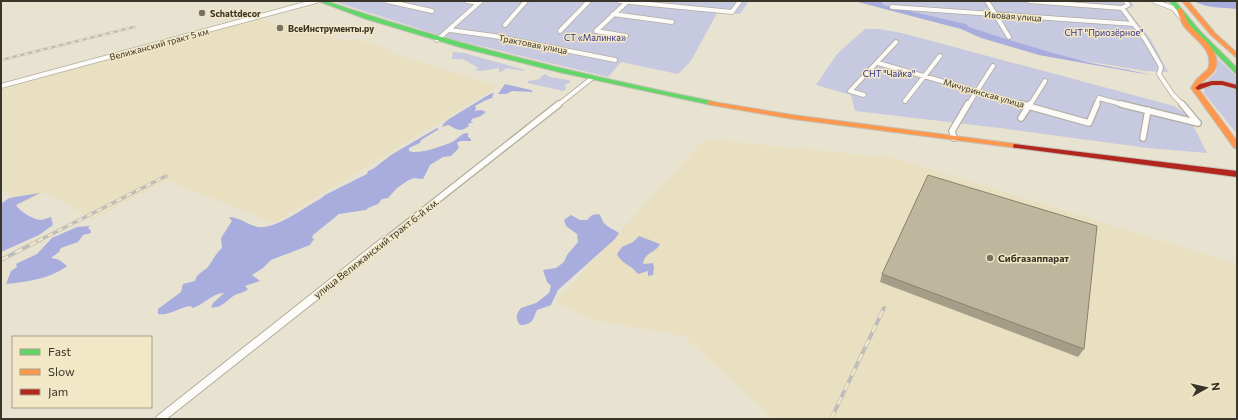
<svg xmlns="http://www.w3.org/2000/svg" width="1238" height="420" font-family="Commissioner,sans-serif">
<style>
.built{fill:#e9dfc1}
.green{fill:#c6c9e0}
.water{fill:#a8adde}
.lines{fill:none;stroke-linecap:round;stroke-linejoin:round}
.street-far2-casing{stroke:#b2ada0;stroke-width:5.5}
.street-far1-casing{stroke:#b2ada0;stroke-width:8}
.street-casing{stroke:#b2ada0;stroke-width:10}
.fast-casing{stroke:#c4c1b8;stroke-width:2}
.slow-casing{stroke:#c4c1b8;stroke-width:2}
.jam-casing{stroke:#c4c1b8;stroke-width:2}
.street-far2{stroke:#fcfbf8;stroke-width:4}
.street-far1{stroke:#fcfbf8;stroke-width:5.5}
.street{stroke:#fcfbf8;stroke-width:8}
.fast{fill:#63d668;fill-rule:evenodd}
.slow{fill:#ff974d;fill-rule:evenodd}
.jam{fill:#b3261e;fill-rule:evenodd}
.rail-far2-casing{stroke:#bfbdb9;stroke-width:2.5}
.rail-far1-casing{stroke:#bfbdb9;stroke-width:3.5}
.rail-casing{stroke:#bfbdb9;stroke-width:4}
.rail-far2{stroke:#f2e7c6;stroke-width:1.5;stroke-dasharray:4;stroke-linecap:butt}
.rail-far1{stroke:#f2e7c6;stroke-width:2;stroke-dasharray:5.5;stroke-linecap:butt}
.rail{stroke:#f2e7c6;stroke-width:2.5;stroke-dasharray:8;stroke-linecap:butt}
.wall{fill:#a49d87}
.building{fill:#bfb79d;stroke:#86806e}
.poi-dot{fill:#767263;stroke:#f2e7c6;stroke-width:1.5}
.labels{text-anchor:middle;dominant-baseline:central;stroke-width:3;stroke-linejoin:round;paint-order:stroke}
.far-poi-label{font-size:9px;font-weight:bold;fill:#393528;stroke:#f2e7c6;text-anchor:start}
.far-street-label{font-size:9px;fill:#393528;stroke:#f2e7c6}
.far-park-label{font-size:9px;fill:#33318b;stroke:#f2e7c6}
.street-label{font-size:10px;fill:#393528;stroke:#f2e7c6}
.poi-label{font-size:10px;font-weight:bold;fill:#393528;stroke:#f2e7c6;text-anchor:start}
</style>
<rect width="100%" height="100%" fill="#e8e2d0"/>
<path class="built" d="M260,19l88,22 6,-2 38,10 -4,3 110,34 -224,137 -107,-43 -75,40 -45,-28 -27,12 -19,-18v-97z
M705,139l189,19 343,106v155h-463l-90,-83 -93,-16 -36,-18z"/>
<path class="green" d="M333,1h416l-9,13 -23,-1 -26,48 -13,13 -57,-12 -13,15 -160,-39z
M861,1h269l4,5 -7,3 24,31 17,32 -23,-1 -102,-17 -90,-29z
M865,29h14l23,4 272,73 14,9 19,38 -59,-5 -148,-20 -145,-17 -4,-16 -35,-10 21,-31z
M453,52l11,1 61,17 -2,1 -17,-3 -3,3 -4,1v-4l-18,3 -7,-1 4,-1 -1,-2 -14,-8h-11z
M1218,59l19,18v8l-30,-4 9,-9z
M545,74l5,3 18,3 2,1v2l-5,1 1,5 -3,2 -35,-8v-2l12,-2 1,-1 -1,-1z
M1214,85l23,4v45l-33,-41v-5z"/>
<path class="water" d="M854,1l27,1 2,3 83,19 3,3c39,13 78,25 118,35 21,5 42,7 63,13l-111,-20 -58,-17 -20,-9z
M1194,1h43v8c-14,-2 -30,0 -43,-8z
M505,84l26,6 2,2 -21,-1 -6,3h-8z
M494,93l-2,4h2l-10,4 -9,5 1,3 -2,2 7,-1 5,2 -5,4 -9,3 -1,3h3l-6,2 1,2c-10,8 -13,2 -21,-1l-6,2 2,-4 5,-4 41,-25z
M437,128l2,1 -18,11 -1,3 -11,5v3c9,4 34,-5 43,-9 6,-3 10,-10 16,-9v4l3,2v2h-11l-3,2 2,5 -8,8 -8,1 -13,8 -7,14 -9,-1 -7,3 -10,7 -9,10 -6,1 -4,5 -10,4 -2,2 -27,4 -26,21 -1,3 2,1 -4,6 -39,15 -8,8 -11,7 8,6 -15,5 3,3 -1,1c-4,3 -8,3 -12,5 -7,4 -15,15 -24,12l2,-4 11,-10c-12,0 -20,12 -32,15l-1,-2c-12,1 -21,10 -33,8v-5l23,-17 2,-8 12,-3c2,-8 8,-9 13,-14 5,-7 8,-14 14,-19l-1,-10 11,-17 -3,-4c10,0 19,8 29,10 19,2 45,-19 62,-28l5,-4 42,-21 1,-3 5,-2 18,-14z
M40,193l-24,12c4,7 18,15 26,15 3,-1 6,-2 9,-3l2,8 -14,10 -38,17v-48l8,-6z
M599,214c3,3 3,7 5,9 4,5 10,6 15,10l-4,6 -57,51 -7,15 -14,5c-4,8 -3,15 -17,15 -5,-6 -4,-11 1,-17l15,-5 13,-10 2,-7 -4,-4 -4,-12 13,-2 8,-6 3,-7 11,-13 -1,-8 -11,-8 -2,-6 7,-5 9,5h7l5,-5z
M90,226l-2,2 3,3v2l-8,2 -5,7 -17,6 -2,4 -8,6c11,2 8,2 16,8l-1,1c-17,12 -41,15 -60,17l5,-13 6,-4 -1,-3 21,-10 15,-16 25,-11z
M639,236l21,8c-4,9 -14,7 -17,19l1,1 9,-1 1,5 -1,7 -5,1v-5l-10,3c-6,-9 -17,-10 -21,-20l5,-7 11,-5z"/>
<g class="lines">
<g class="street-far2-casing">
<path id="street-far2" d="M387,1l45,10
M467,1l12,2
M619,1l113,11 8,-11
M987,1l22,36
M1029,1l93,7
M1126,1l2,4 -6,3 23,31 14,24 2,4 -2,7 14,21 10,10
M1154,1l19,7 10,12
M892,7l242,17
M613,14l59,8
M505,25l21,-24
M450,30l44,6 121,24
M560,31l29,-30
M596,31l32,-30
M596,31l30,5
M437,40l44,-39
M878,63l147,42
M1,86l315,-85
M864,95l-14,-4 46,-49
M905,101l35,-45
M558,105l34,-27
M968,105l25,-39
M1030,105l15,-24
M1096,105l3,-7 26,7"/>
</g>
<g class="street-far1-casing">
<path id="street-far1" d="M1021,104l68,19 8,-19
M1121,104l77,19
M1182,104l16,19
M1021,118l9,-14
M954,138l-2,-7 16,-27
M1143,138l5,-28
M385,241l174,-137"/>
</g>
<g class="street-casing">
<path id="street" d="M160,419l226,-179"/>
</g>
<g class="fast-casing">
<path id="fast" d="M318,1h8c126,43 255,74 385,100l4,2 -4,2 -148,-32 -100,-25 -97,-29z
M1169,1h6l25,30 37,37v6l-2,-1 -39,-40z"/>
</g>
<g class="slow-casing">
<path id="slow" d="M1182,1h6l27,32 22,20v5l-26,-23z
M1180,8c5,3 5,11 9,16 9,12 32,25 27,43 -3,10 -14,12 -18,21l39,53v7h-3l-43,-60 5,-8 12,-11c7,-20 -15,-30 -25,-44 -3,-5 -4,-10 -6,-15z
M708,101l85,14 224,29 4,2 -4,2 -224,-29 -82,-14 -4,-2z"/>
</g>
<g class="jam-casing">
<path id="jam" d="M1212,81h10l15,4v4l-15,-4h-10l-14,5 -3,-2 5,-4z
M1014,144l223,27v6l-220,-29h-3l-1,-2z"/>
</g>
<use href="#street-far2" class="street-far2"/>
<use href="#street-far1" class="street-far1"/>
<use href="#street" class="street"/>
<use href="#fast" class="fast"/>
<use href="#slow" class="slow"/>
<use href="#jam" class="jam"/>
<g class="rail-far2-casing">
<path id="rail-far2" d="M1,60l133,-33"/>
</g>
<g class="rail-far1-casing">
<path id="rail-far1" d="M38,241l128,-65"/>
</g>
<g class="rail-casing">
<path id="rail" d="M1,260l39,-20
M831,419l53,-111"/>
</g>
<use href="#rail-far2" class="rail-far2"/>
<use href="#rail-far1" class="rail-far1"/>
<use href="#rail" class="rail"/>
</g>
<path class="wall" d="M882,274l202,75 -6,8 -198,-75z"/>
<path class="building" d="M928,175l169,51 -13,123 -202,-75z"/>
<g class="poi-dot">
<circle cx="202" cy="13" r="4"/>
<circle cx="280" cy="28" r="4"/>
<circle cx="990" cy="258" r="4"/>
</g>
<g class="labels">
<g class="far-poi-label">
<text x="210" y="13">Schattdecor</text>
<text x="288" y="28">ВсеИнструменты.ру</text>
</g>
<g class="far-street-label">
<text transform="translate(1013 16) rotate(4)">Ивовая улица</text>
<text transform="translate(159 44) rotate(-15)">Велижанский тракт 5 км</text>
<text transform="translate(533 44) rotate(11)">Трактовая улица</text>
<text transform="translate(984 93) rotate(16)">Мичуринская улица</text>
</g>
<g class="far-park-label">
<text x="1104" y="32">СНТ "Приозёрное"</text>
<text x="595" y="37">CТ «Малинка»</text>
<text x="889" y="73">СНТ "Чайка"</text>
</g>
<g class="street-label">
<text transform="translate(376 248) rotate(-38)">улица Велижанский тракт 6-й км.</text>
</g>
<g class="poi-label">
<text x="998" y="258">Сибгазаппарат</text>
</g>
</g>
<rect width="1238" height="420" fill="none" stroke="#393528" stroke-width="4"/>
<rect x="12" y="336" width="140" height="72" fill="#f2e7c6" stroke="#a8a087"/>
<rect x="20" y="349" width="20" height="6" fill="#63d668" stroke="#a8a087"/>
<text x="48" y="356" font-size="12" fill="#393528">Fast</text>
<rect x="20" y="369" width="20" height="6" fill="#ff974d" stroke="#a8a087"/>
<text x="48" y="376" font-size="12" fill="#393528">Slow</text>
<rect x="20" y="389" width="20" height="6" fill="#b3261e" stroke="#a8a087"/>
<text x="48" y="396" font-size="12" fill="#393528">Jam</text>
<g transform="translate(1206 388) rotate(82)" stroke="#f2e7c6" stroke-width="3" paint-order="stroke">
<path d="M0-3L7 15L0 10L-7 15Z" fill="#393528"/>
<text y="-6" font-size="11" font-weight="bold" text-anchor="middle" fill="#393528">N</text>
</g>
</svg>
